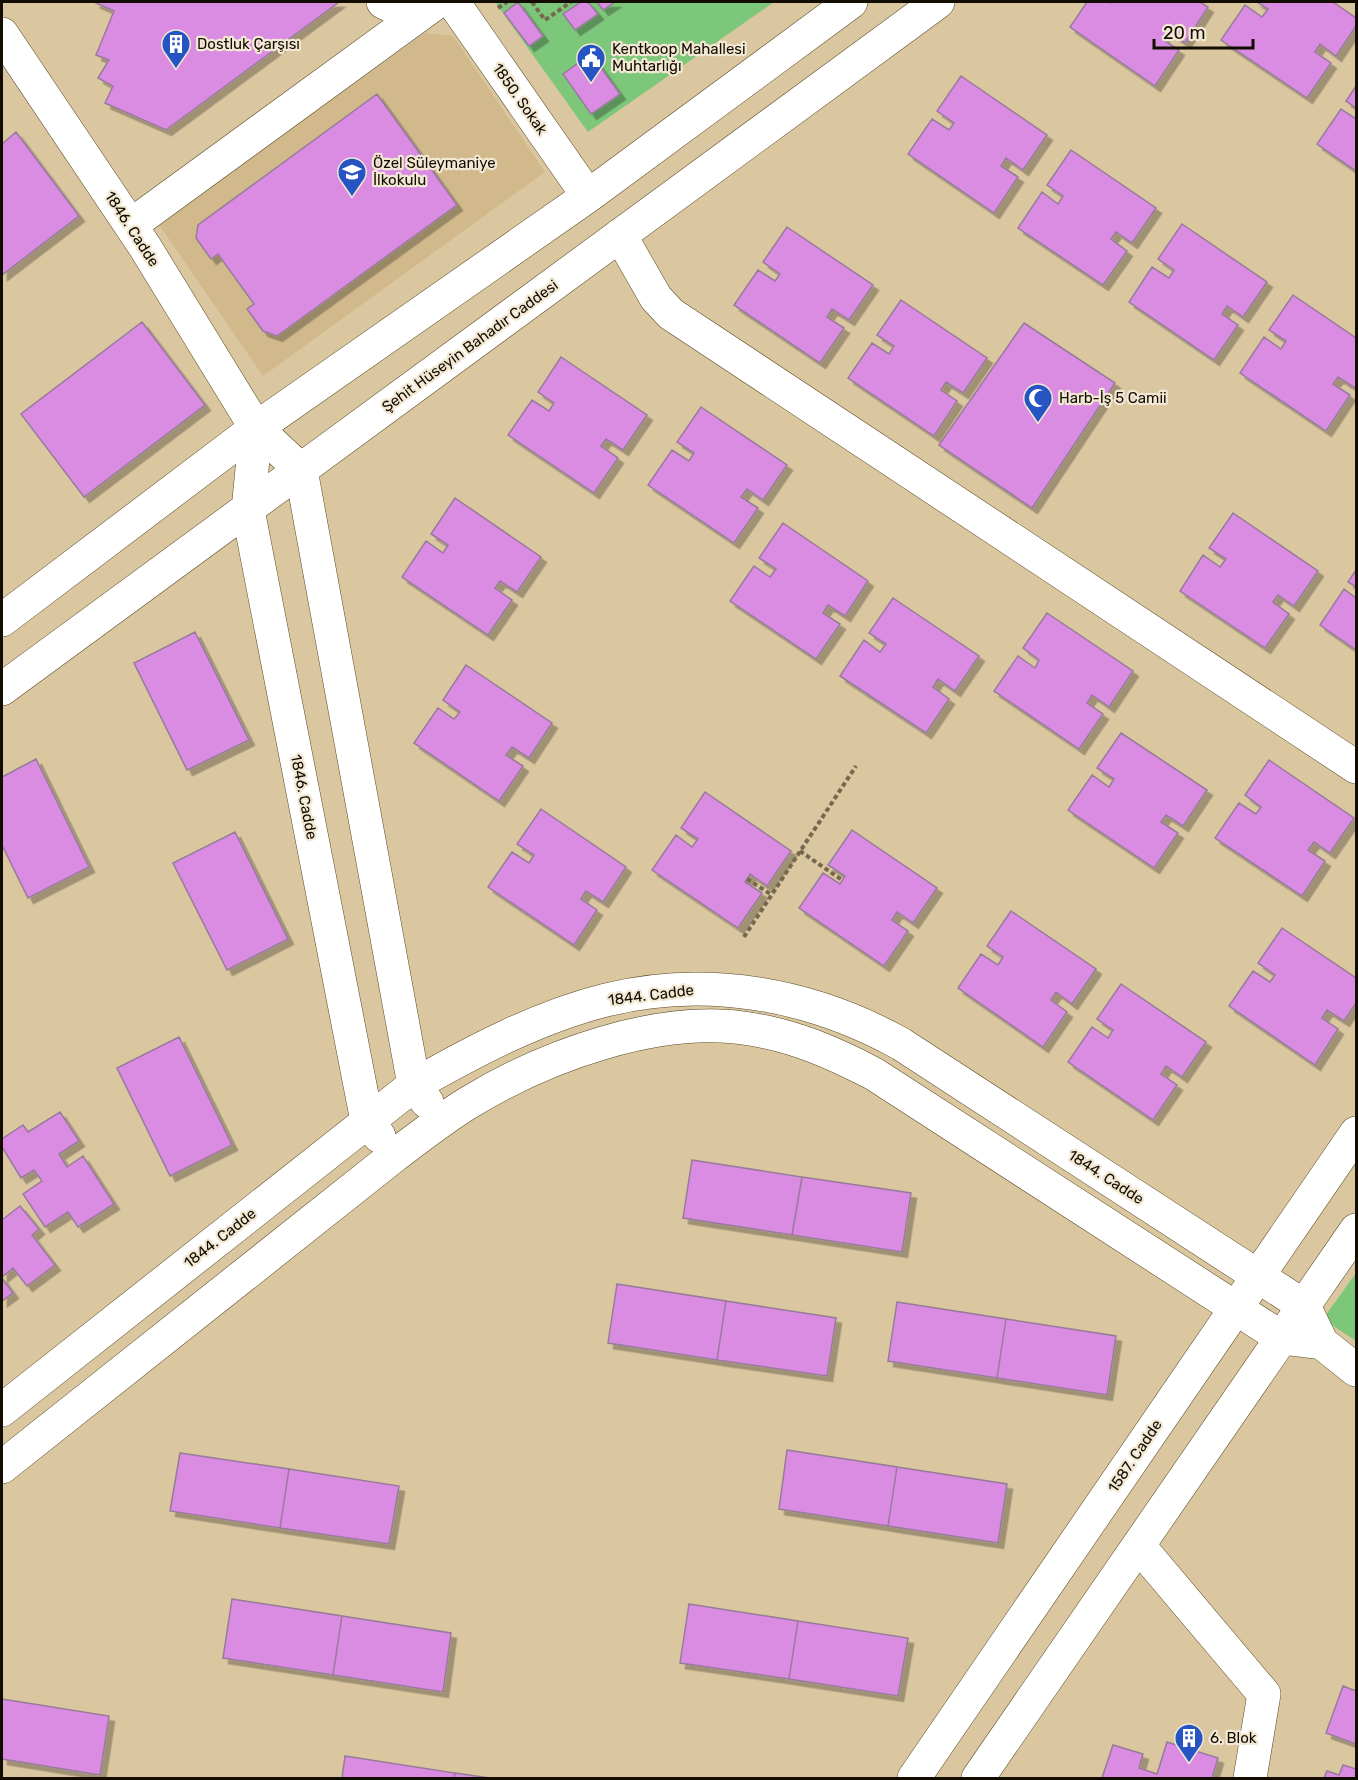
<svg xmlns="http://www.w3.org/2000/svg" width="1358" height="1780" font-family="Rubik,sans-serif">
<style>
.built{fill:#d1b98b}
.green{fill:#7dc77b}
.building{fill:#da8be2;stroke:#977b9a;stroke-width:1.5;filter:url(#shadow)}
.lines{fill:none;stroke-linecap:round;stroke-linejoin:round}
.minor-casing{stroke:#5b4a26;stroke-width:34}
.major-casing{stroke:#5b4a26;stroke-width:34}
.path{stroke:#76684f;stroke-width:4;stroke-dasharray:4.5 3;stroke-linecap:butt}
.minor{stroke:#fff;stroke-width:33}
.major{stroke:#fff;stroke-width:33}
.labels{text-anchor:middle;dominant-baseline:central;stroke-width:4.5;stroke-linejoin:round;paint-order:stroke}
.poi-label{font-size:15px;fill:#130c01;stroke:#f2e8d4;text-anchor:start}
.street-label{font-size:15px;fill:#130c01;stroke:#f2e8d4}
</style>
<defs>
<filter id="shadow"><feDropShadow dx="5.5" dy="5.5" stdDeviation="0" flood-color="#0004"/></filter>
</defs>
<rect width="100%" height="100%" fill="#dac69f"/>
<path class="built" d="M425,33l28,3 92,136 -282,204 -105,-153z"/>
<path class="green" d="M495,2h279l-186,130z
M1356,1273v68l-33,-22z"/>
<path class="building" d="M94,2h245l-173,128 -61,-27 8,-17 -15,-8 11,-18 -13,-5 18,-44z
M518,2l25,34 -14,10 -25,-33z
M581,2h7l10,12 -23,16 -12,-16z
M597,2h18l-12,8z
M1087,2h20l3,1 1,-1h89l8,5 -23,36 -17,-12 -6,8 17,11 -24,36 -85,-59z
M1257,2h76l23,16v8l-20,30 -16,-12 -5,8 16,11 -24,35 -86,-58 24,-35 17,12 6,-8z
M591,54l29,40 -29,20 -28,-40z
M961,76l86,59 -24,35 -17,-12 -5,8 17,11 -24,36 -86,-59 24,-35 17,11 5,-7 -17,-12z
M1356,86v22l-10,-7z
M377,94l80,111 -180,131 -14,-5 -16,-22 7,-5 -36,-50 -7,5 -15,-21 2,-13z
M1341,109l15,10v52l-39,-27z
M16,132l63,84 -77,59v-131z
M1071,150l85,58 -24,35 -16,-11 -5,7 16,12 -24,34 -85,-57 24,-36 16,12 5,-8 -16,-11z
M1182,224l85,58 -24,35 -16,-11 -5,8 16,11 -24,35 -85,-58 23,-35 17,11 5,-8 -16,-11z
M787,227l86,58 -24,35 -17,-11 -5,8 17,11 -24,35 -86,-58 24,-35 17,11 5,-7 -17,-12z
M1293,295l63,43v47l-1,3 -17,-11 -5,7 17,11 -24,36 -86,-58 24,-36 17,12 5,-8 -17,-11z
M901,300l86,58 -24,35 -17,-11 -5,8 16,11 -23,35 -86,-58 24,-35 17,11 5,-8 -17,-11z
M142,322l63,83 -121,92 -63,-83z
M1024,323l91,60 -83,125 -93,-63z
M561,357l86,58 -24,35 -17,-11 -5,7 17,12 -24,35 -86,-58 24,-35 17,11 5,-8 -16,-11z
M701,407l86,58 -24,35 -16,-11 -6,8 17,11 -24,35 -86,-58 24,-35 17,11 5,-8 -17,-11z
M455,498l86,59 -24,35 -17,-11 -5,7 17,12 -24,35 -86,-58 24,-36 17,12 5,-8 -17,-11z
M1233,513l85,58 -24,35 -16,-11 -5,7 16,12 -24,34 -85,-57 23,-36 17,12 6,-8 -17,-11z
M783,523l85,58 -23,35 -17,-11 -5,8 17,11 -24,35 -86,-58 24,-35 16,11 6,-8 -17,-11z
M1356,570v17l-8,-5z
M1344,589l12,9v52l-36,-25z
M893,598l86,58 -24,35 -17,-12 -5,8 16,12 -23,34 -86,-57 24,-36 16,12 6,-8 -17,-11z
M1047,613l86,58 -24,36 -17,-12 -5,8 16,11 -24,35 -85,-58 24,-35 17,12 4,-8 -16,-12z
M195,632l54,108 -62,30 -53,-107z
M466,665l86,58 -23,35 -17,-11 -6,8 17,11 -24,35 -85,-58 24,-35 16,11 6,-7 -17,-12z
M1121,733l86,57 -24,36 -17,-11 -5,7 17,11 -24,35 -86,-58 24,-35 17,12 5,-8 -17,-11z
M36,759l53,108 -61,31 -26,-53v-68z
M1269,760l85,58 -24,35 -16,-11 -6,8 17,11 -23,35 -87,-58 24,-35 17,11 5,-7 -16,-12z
M705,792l86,59 -24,35 -17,-12 -5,8 17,11 -24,35 -86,-58 24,-35 16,12 6,-8 -17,-11z
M541,809l85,58 -23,35 -17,-11 -5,8 16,11 -23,35 -86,-58 24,-35 17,11 5,-8 -17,-11z
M852,830l85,58 -24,35 -16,-11 -5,8 16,11 -24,35 -85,-58 24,-35 17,11 5,-8 -17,-11z
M235,832l53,107 -61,31 -54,-107z
M1011,911l85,58 -24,35 -16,-12 -5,8 16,12 -24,35 -85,-59 23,-34 17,11 5,-8 -16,-11z
M1282,928l74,50v25l-12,18 -17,-11 -5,8 16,11 -23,36 -86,-59 24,-35 17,11 5,-7 -17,-12z
M1121,984l85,58 -24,35 -16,-11 -5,8 16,11 -24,35 -85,-58 24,-35 16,11 5,-8 -16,-11z
M179,1037l53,108 -62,31 -53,-108z
M60,1112l19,29 -20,13 8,13 16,-11 31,48 -36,23 -10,-15 -23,15 -22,-33 19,-13 -8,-11 -13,8 -19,-31v-8l21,-14 5,7z
M692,1160l110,17 -10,58 -109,-17z
M802,1177l109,16 -9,59 -110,-17z
M20,1206l19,23 -7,6 23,30 -28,21 -14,-18 -11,9v-57z
M2,1278l11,15 -11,8z
M617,1284l109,17 -9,59 -109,-17z
M726,1301l110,17 -9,58 -110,-16z
M897,1302l109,17 -9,59 -109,-17z
M1006,1319l110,17 -9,59 -110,-17z
M787,1450l110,17 -9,59 -109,-17z
M180,1453l109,16 -9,59 -110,-17z
M897,1467l110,17 -9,59 -110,-17z
M289,1469l110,17 -10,58 -109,-16z
M232,1599l110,17 -9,59 -110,-17z
M689,1604l109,17 -9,58 -109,-16z
M342,1616l109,17 -8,59 -110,-17z
M798,1621l110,17 -10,58 -109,-17z
M1343,1686l13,5v53l-30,-11z
M2,1699l107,17 -9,59 -98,-16z
M1167,1742l51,16 -6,20h-110l11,-33 30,9 -4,14 18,6z
M345,1756l110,17 -1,5h-112z
M1343,1765l13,4v9h-32l3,-7 12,4z
M455,1773l35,5h-36z"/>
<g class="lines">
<g class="minor-casing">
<path id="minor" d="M383,2l32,15
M453,2l135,194
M2,34l143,213 111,181 45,42 113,615 13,17
M131,225l306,-223
M620,235l36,63 15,16 685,453
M256,428l-8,82 119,611 12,15
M2,620l254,-192 332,-232 263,-194
M2,689l936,-687
M1322,1343l34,27
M2,1410l412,-325c60,-34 124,-68 192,-85 101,-25 205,-6 295,44l403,262 18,37 -40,-5 -408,-264c-40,-21 -79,-38 -124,-45 -91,-15 -205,27 -282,74 -26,16 -50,35 -74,53l-392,311
M1139,1546l125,148 -14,84"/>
</g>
<g class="major-casing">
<path id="major" d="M914,1778l442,-645
M978,1778l378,-548"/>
</g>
<path class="path" d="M532,2l13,18 26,-18
M498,8l9,-6
M800,851l42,29
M747,879l25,16
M744,937l112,-171"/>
<use href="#minor" class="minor"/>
<use href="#major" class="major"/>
</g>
<defs>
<g id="building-pin" transform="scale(1.5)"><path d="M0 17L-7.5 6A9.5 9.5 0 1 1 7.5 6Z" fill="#2655c3" stroke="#f2e8d4"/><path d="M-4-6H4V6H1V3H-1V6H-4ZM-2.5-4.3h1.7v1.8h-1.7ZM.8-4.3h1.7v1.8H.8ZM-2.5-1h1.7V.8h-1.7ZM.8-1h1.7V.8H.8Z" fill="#fff"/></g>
<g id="civic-pin" transform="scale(1.5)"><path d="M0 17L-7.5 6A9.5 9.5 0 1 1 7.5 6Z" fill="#2655c3" stroke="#f2e8d4"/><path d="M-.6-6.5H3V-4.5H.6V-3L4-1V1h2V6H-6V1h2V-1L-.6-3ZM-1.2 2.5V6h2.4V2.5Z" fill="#fff"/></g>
<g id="school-pin" transform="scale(1.5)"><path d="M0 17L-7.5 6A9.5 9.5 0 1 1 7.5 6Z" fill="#2655c3" stroke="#f2e8d4"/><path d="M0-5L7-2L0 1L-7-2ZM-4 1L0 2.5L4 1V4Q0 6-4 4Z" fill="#fff"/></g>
<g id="mosque-pin" transform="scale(1.5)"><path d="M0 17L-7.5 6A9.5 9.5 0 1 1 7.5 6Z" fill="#2655c3" stroke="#f2e8d4"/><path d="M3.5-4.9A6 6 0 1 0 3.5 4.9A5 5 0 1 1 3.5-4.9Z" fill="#fff"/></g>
</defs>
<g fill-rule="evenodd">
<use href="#building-pin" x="176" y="44"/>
<use href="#civic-pin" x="591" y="58"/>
<use href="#school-pin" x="352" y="172"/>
<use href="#mosque-pin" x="1038" y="398"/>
<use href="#building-pin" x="1189" y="1738"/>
</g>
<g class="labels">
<g class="poi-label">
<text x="197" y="44">Dostluk Çarşısı</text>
<text x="612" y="49">Kentkoop Mahallesi<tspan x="612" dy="17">Muhtarlığı</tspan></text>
<text x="373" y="163">Özel Süleymaniye<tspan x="373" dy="17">İlkokulu</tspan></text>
<text x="1059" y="398">Harb-İş 5 Camii</text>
<text x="1210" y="1738">6. Blok</text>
</g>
<g class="street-label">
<text transform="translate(520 99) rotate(55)">1850. Sokak</text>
<text transform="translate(132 229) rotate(57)">1846. Cadde</text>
<text transform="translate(470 346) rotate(-36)">Şehit Hüseyin Bahadır Caddesi</text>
<text transform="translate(304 797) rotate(79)">1846. Cadde</text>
<text transform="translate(651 995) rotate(-7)">1844. Cadde</text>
<text transform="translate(1106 1177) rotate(33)">1844. Cadde</text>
<text transform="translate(220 1238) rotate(-38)">1844. Cadde</text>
<text transform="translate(1135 1456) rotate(-56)">1587. Cadde</text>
</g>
</g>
<rect width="1358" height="1780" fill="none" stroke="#130c01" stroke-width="6"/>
<path d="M1154 39v9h99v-9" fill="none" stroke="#130c01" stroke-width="3"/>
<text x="1163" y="39" font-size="18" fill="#130c01" stroke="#f2e8d4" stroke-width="4.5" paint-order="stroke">20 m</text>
</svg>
